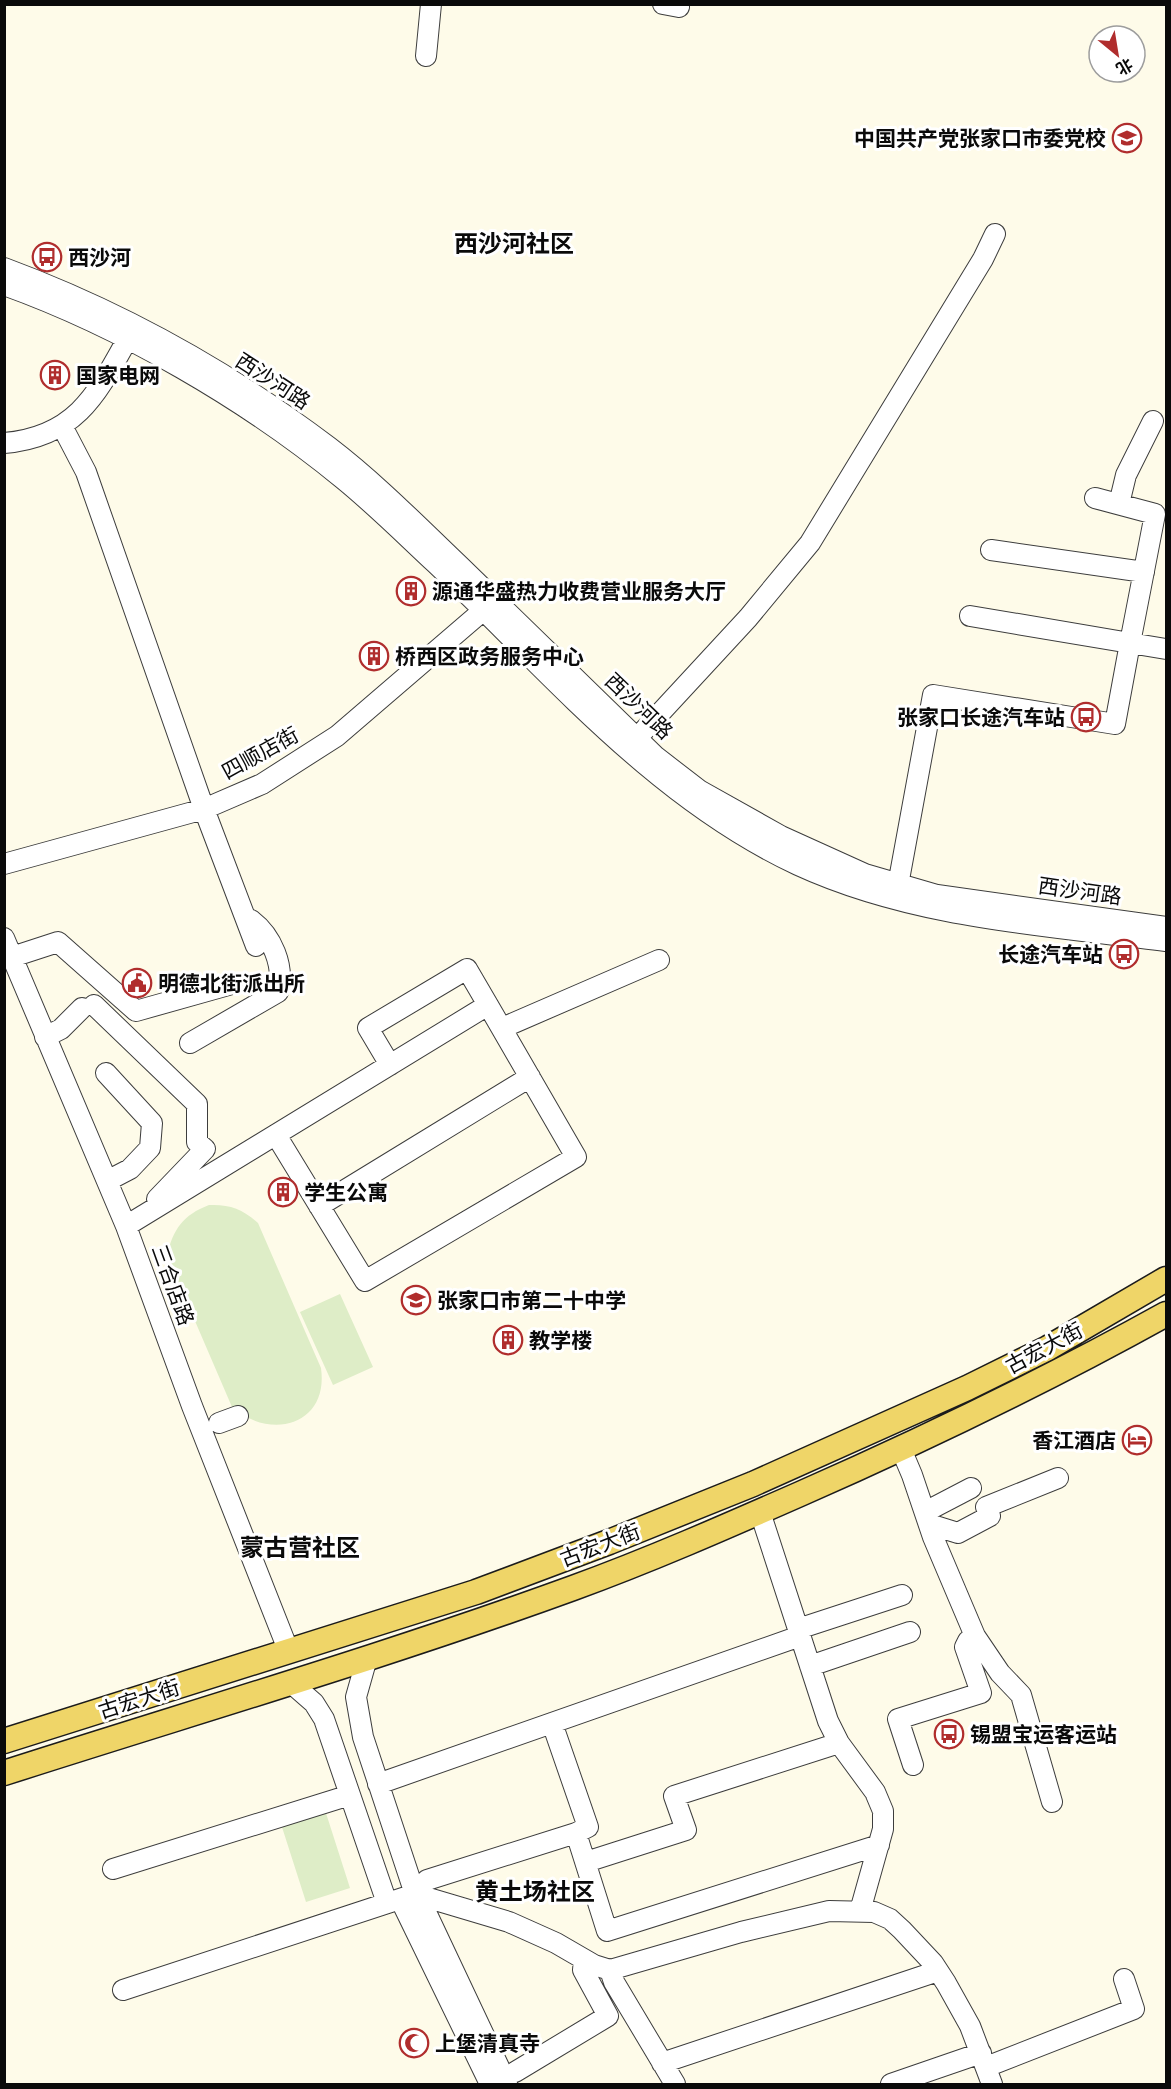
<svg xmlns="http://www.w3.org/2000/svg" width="1171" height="2089" font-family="'Source Serif 4','Noto Sans SC',serif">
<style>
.pitch{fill:#deedc7}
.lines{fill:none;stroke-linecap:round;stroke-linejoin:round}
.minor-casing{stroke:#3d3d3d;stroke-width:22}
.major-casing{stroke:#1b1b1b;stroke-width:27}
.minor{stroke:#fff;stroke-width:20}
.major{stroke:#efd568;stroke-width:24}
.labels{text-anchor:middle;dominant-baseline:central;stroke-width:6;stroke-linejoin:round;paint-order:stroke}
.poi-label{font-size:21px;font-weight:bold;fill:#0a0a0a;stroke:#fff;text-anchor:start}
.street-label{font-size:21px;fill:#0a0a0a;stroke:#fff}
.quarter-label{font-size:24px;font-weight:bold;fill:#0a0a0a;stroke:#fff}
</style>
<rect width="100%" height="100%" fill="#fefbe9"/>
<path class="pitch" d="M209,1205c20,-1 34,4 49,18l63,145c8,57 -50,73 -89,39l-65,-151c6,-27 16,-41 42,-51z
M340,1294l33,73 -40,18 -33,-73z
M325,1810l25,78 -44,14 -25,-78z"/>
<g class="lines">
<g class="minor-casing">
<path id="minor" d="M663,4l16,3
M426,56l5,-52
M4,268c116,43 227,105 325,179 47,36 89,79 131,119 65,63 130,126 195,190l44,34 82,46 84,38 72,21 229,32
M4,285c117,42 243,115 339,194 32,26 62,56 92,84 114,108 218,234 363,302 115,53 244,60 368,76
M62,426l24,46 118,337 52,137
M4,443c72,-6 93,-49 124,-105
M1119,504l7,-29 27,-54
M991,550l153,22
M970,616l160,27 25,-129 -60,-16
M637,738l111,-120 62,-75 173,-284 12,-25
M4,864l200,-55 58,-25 75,-48 156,-134
M896,896l37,-201 182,29 15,-81 36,6
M4,938l122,288 66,180 97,246
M12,957l46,-15 78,69 96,-27
M94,1005l103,99v38l8,7 -48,50
M502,1028l157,-68
M45,1037l16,-8 21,-21
M190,1043l88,-51c7,-26 -6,-56 -27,-72
M390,1065l-22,-37 99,-59 21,36
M106,1073l46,50 -2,25 -20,21 -23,12
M319,1206l211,-129
M126,1226l362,-221 88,152 -211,124 -89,-146
M219,1423l19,-7
M901,1449l11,26 21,62 42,99 -7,5 -3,6 16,46 -83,26 15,46
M760,1512l68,209 11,22 36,49 8,19v18l-23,82
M925,1512l46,-24
M929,1524l29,9 32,-17 -4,-9 72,-29
M798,1629l104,-34
M975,1636l25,37 21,22 31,107
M367,1658l-11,39 7,40 52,157 10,16 82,174
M810,1666l100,-34
M290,1682l24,21 10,16 63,184
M552,1723l36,104 -12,6
M378,1784l422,-148
M586,1862l100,-32 -12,-34 165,-53
M113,1869l237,-74
M415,1894l12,-14 149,-47 31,98 272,-86
M400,1899l90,185
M610,1970l4,12 61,102
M123,1990l292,-96 94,28 47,21 38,22 16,5 131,-38 88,-21 45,1 16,7 12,11 31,33 13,20 24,43 22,58
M662,2063l276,-92
M986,2067l148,-58 -10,-30
M515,2072l93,-56 -25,-46 1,-10
M891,2084l90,-31"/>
</g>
<g class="major-casing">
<path id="major" d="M4,1741l472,-149 133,-50 144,-58 214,-96 81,-40 118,-69
M4,1773c190,-61 382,-117 569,-185 77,-28 152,-61 227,-94 125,-55 247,-114 366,-180"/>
</g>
<use href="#minor" class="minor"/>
<use href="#major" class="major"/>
</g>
<defs>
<g id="school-ring" transform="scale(1.5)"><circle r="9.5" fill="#fff" stroke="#b02d2d" stroke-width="1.5"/><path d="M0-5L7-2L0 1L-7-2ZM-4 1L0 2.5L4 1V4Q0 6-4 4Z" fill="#b02d2d"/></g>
<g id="bus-ring" transform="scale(1.5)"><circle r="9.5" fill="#fff" stroke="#b02d2d" stroke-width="1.5"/><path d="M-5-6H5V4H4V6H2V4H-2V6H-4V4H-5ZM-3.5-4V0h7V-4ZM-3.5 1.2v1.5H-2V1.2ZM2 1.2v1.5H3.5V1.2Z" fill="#b02d2d"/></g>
<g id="building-ring" transform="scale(1.5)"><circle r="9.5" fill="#fff" stroke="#b02d2d" stroke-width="1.5"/><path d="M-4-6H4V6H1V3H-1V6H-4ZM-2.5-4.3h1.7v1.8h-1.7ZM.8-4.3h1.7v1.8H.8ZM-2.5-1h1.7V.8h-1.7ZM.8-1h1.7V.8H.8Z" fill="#b02d2d"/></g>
<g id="civic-ring" transform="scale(1.5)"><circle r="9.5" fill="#fff" stroke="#b02d2d" stroke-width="1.5"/><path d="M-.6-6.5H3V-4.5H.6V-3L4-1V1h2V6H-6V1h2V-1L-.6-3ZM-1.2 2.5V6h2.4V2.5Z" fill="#b02d2d"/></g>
<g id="hotel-ring" transform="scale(1.5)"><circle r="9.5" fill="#fff" stroke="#b02d2d" stroke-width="1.5"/><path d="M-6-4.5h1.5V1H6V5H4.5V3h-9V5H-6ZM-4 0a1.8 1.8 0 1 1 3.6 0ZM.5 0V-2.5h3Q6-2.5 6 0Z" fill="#b02d2d"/></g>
<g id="mosque-ring" transform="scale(1.5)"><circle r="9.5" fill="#fff" stroke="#b02d2d" stroke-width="1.5"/><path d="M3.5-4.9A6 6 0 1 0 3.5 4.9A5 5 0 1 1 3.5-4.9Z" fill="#b02d2d"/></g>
</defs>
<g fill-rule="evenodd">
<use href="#school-ring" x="1127" y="138"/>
<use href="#bus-ring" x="47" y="257"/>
<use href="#building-ring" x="55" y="375"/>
<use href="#building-ring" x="411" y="591"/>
<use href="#building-ring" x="374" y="656"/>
<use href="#bus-ring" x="1086" y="717"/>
<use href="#bus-ring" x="1124" y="954"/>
<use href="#civic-ring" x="137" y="983"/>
<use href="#building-ring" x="283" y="1192"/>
<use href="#school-ring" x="416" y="1300"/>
<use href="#building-ring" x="508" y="1340"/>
<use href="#hotel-ring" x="1137" y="1440"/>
<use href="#bus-ring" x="949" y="1734"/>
<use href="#mosque-ring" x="414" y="2043"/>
</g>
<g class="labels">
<g class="poi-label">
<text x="1106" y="138" text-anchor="end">中国共产党张家口市委党校</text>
<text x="68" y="257">西沙河</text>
<text x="76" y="375">国家电网</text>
<text x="432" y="591">源通华盛热力收费营业服务大厅</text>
<text x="395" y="656">桥西区政务服务中心</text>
<text x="1065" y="717" text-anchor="end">张家口长途汽车站</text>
<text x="1103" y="954" text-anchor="end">长途汽车站</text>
<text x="158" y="983">明德北街派出所</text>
<text x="304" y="1192">学生公寓</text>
<text x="437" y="1300">张家口市第二十中学</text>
<text x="529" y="1340">教学楼</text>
<text x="1116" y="1440" text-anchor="end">香江酒店</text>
<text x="970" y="1734">锡盟宝运客运站</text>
<text x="435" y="2043">上堡清真寺</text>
</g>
<g class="street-label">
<text transform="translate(273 381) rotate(33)">西沙河路</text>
<text transform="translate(639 706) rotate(44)">西沙河路</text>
<text transform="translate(260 753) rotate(-29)">四顺店街</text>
<text transform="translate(1080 891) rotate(8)">西沙河路</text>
<text transform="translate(173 1285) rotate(70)">三合店路</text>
<text transform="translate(1044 1348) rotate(-28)">古宏大街</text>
<text transform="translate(600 1545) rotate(-21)">古宏大街</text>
<text transform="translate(139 1699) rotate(-18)">古宏大街</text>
</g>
<g class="quarter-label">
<text x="514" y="243">西沙河社区</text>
<text x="300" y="1547">蒙古营社区</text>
<text x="535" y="1891">黄土场社区</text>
</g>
</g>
<rect width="1171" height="2089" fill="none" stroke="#0a0a0a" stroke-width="12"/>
<g transform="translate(1117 54) rotate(150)"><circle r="28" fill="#ffffff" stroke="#9d9d9d" stroke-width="1.5"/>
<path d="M0-4.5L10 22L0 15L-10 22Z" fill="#b02d2d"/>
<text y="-9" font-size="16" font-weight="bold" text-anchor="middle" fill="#0a0a0a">北</text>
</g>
</svg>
